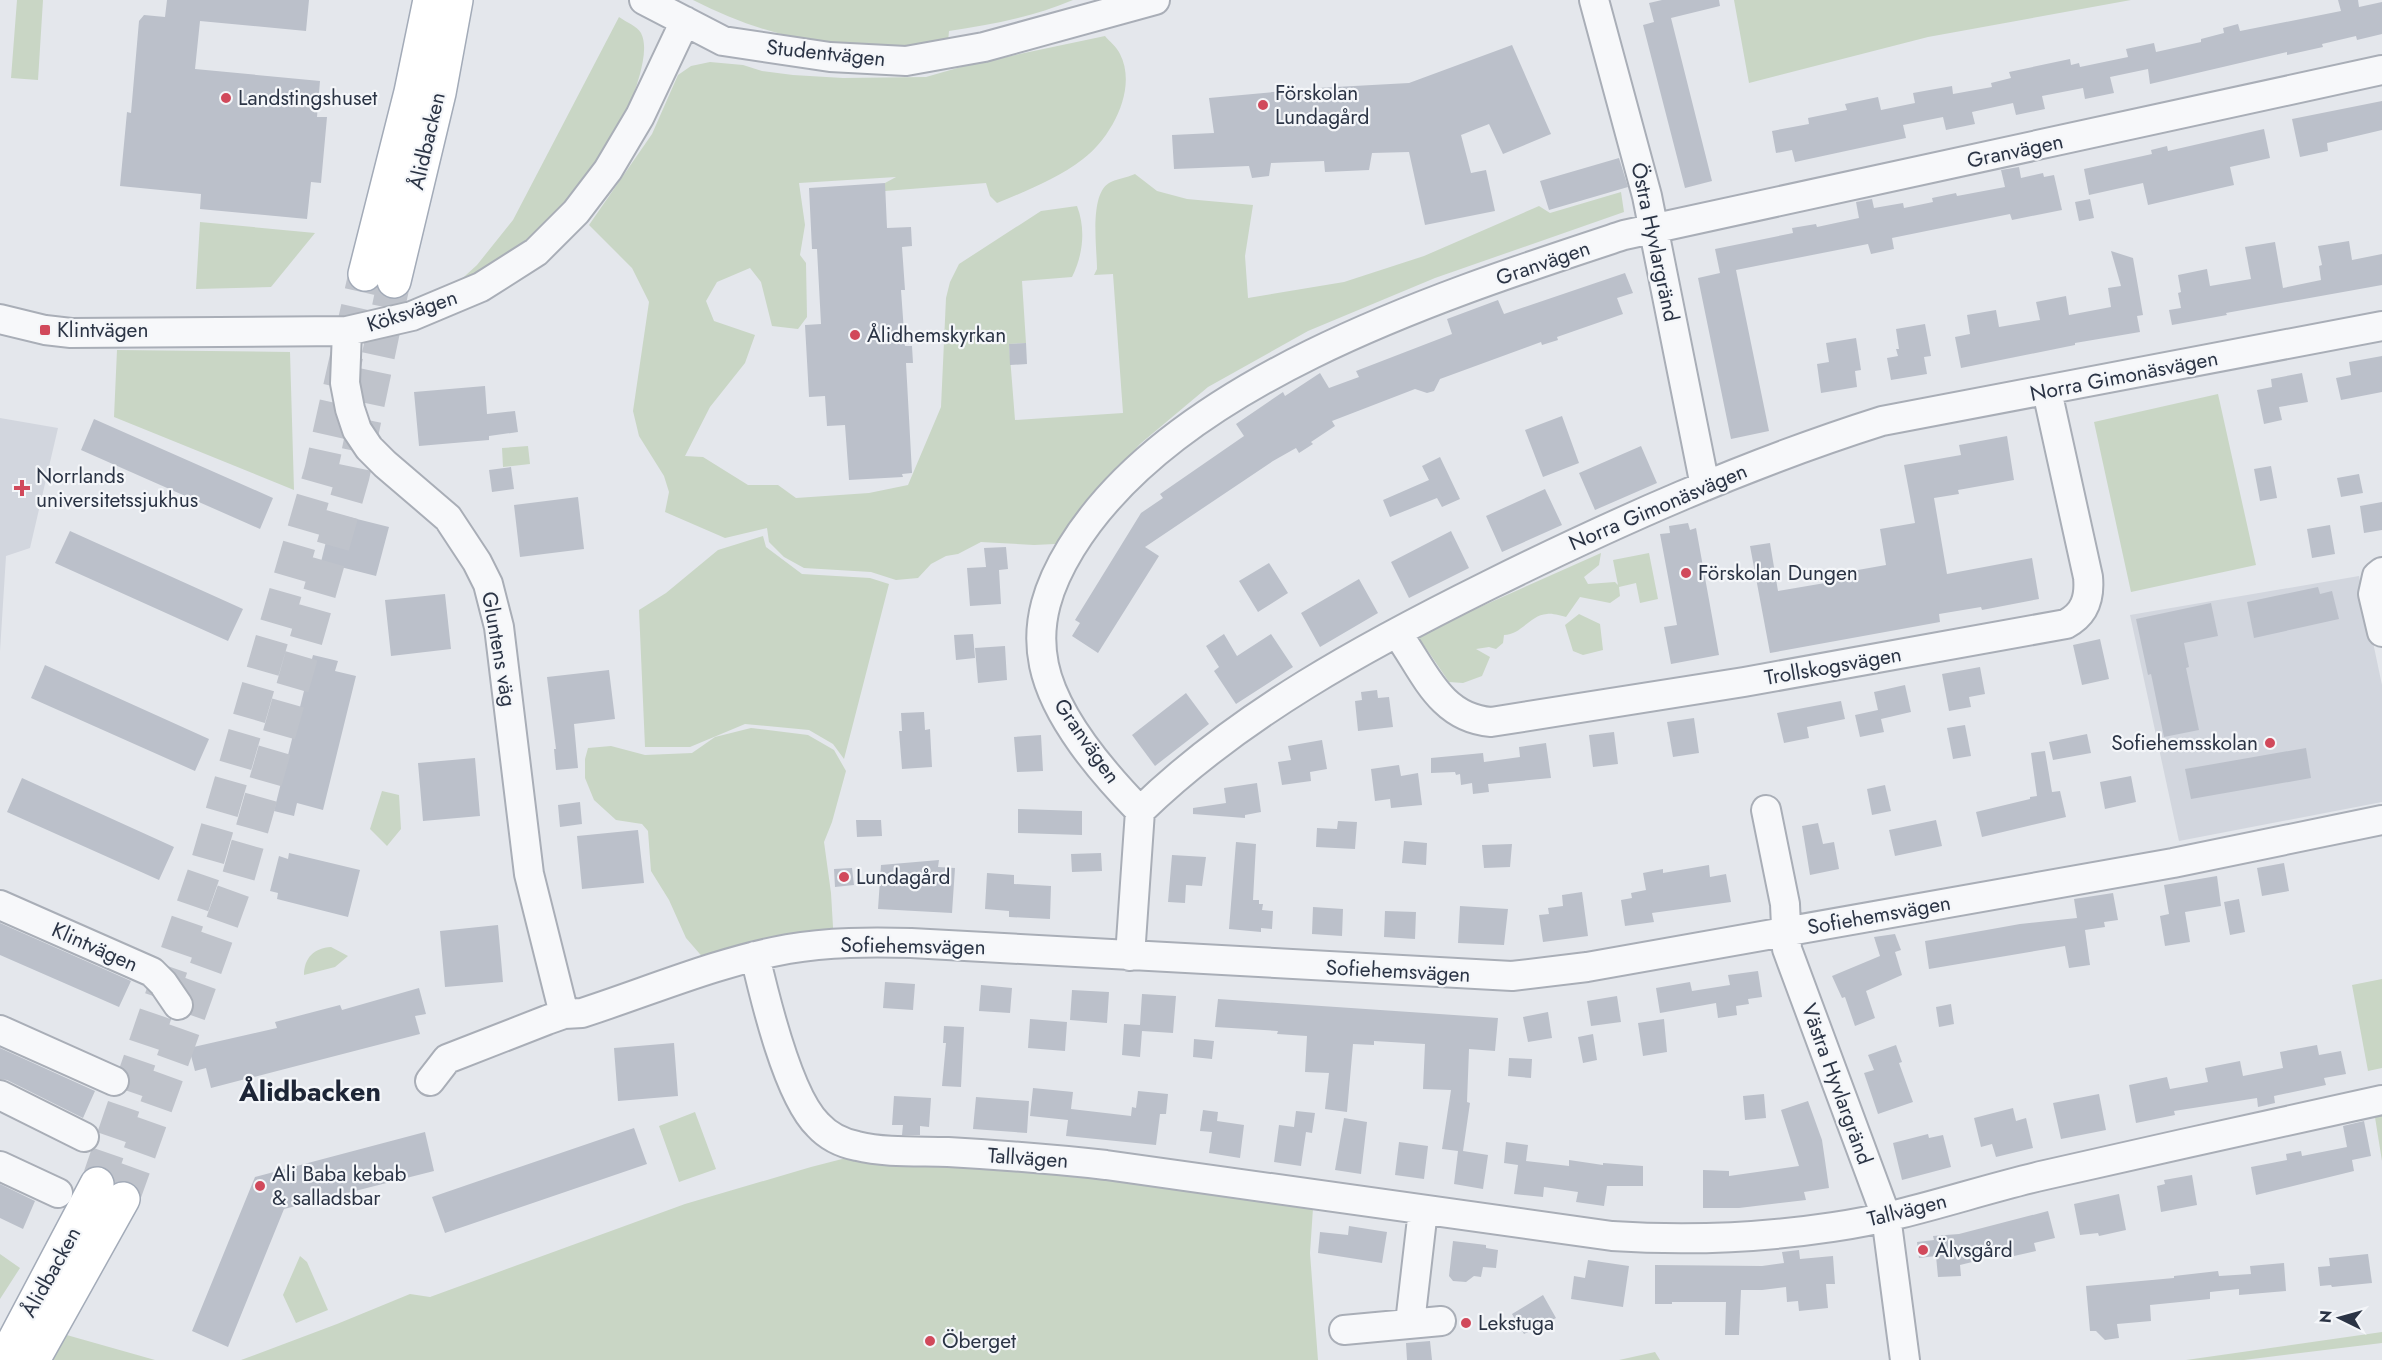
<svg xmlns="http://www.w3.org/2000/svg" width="2382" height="1360" font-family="Jost,sans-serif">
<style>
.built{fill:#d2d6de}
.green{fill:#c9d6c5}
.building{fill:#bbc0ca}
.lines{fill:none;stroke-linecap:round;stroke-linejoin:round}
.major-tunnel{stroke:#bfc3cb;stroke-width:33;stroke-dasharray:33 16;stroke-linecap:butt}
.minor-casing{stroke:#a9aeb7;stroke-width:32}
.major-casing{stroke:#a3abb8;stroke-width:36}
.minor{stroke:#f7f8fa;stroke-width:28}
.major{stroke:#fff;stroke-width:33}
.poi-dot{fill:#d1495b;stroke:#f4f6f9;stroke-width:2}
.labels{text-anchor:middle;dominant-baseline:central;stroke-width:4.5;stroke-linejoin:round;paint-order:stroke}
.street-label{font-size:21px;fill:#2b3445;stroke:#f4f6f9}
.poi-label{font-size:21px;fill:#2b3445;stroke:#f4f6f9;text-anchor:start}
.district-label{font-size:27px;font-weight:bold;fill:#1d2536;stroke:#f4f6f9}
</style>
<rect width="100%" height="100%" fill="#e4e7ec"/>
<path class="built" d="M0,418l58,10 -28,120 -24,8 -6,95z
M2359,576l23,109v117l-203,39 -49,-226z"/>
<path class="green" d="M17,0h26l-5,80 -27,-2z
M693,0h380c-40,17 -82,25 -124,31l-1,11c-22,2 -44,6 -65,6 -67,-1 -130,-17 -190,-48z
M1734,0h397l-203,37 -179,46z
M619,17c7,5 18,9 22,16 6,12 2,29 -1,41 -16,58 -55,117 -101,156 -25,22 -54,41 -84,55l22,-20 36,-45z
M1105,36c4,5 12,11 15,18 18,35 -9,84 -37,105 -26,20 -57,32 -86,44l-7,-7 -4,-13 -101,8v-8l11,-6 -97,6 6,42 -5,30 6,8 1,54 -9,12 -26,-3 -11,-44 -11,-14 -33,14 -11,19 8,20 41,14 -10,28 -35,44 -25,49 18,1 45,28h30l18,13 73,-5 39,-8 33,-78 5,-109 4,-16 9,-18 82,-53 36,-5c9,23 6,49 -5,71l-50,4 4,62 -17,1 6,76 108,-7 -10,-139 -19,1 3,-6c0,-20 -8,-74 12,-86 6,-4 18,-5 26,-9l22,17 30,8 66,6 -8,51 3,42 96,-16 80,-26 115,-50 11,7 71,-21 3,20 -189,66 -127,53 -100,56 -68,57 -41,45 -24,54 -41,2 -53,-3 -23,12 -12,2 -15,8 -13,14 -22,2 -25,-8 -67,-4 -20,-11 -15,-15 -2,-14 -42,10 -60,-26 4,-20 -5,-16 -25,-40 -6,-25 16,-109 -17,-34 -43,-43 63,-91 26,-59 13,-9 19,-4 33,3 19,6 31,4 50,3 83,-1 42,-12z
M200,222l115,11 -44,54 -75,2z
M117,350l173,2 4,138 -180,-73z
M2218,394l38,171 -125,27 -37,-170z
M528,446l2,18 -27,3 -1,-19z
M763,536l3,11 36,27 68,4 19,6 -45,175 -11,-15 -24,-14 -64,-6 -55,23h-45l-6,-137 27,-17 52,-43z
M1601,553l-2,12 -15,12 4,7 27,-2 3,3 -5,-25 36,-7 9,46 -18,4 -4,-20 -17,4 1,9 -10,7 -30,-6 -14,20c-5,-1 -13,-4 -19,-3 -17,1 -26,21 -43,21l-1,8 -7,6 -7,-2 -13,2 14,8 -8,19 -19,7 -14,-1 -32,-47z
M1579,614l21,10 3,26 -20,5 -10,-4 -8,-26z
M751,728l57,7 26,15 12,21 -14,51 -8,20 7,51 3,51 -122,24 -26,-30 -17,-38 -18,-29 -3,-40 -6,-7 -26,-4 -22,-20 -9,-22v-19l3,-11 23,-2 34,9 47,-2 23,-16z
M382,791l17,4 2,34 -14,17 -17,-17z
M331,947l17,9 -13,11 -31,8c0,-17 10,-27 27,-28z
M2382,979v89l-14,3 -16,-86z
M2382,1109v52l-8,-50z
M695,1112l21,57 -37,13 -20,-56z
M881,1149l433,44 -4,60 8,107h-1077l96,-36 73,-30 20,3 255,-93 126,-37z
M0,1254l20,14 -20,31z
M300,1256l7,6 21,48 -32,13 -13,-28z
M49,1330l106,30h-122z
M2382,1332v11l-138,17h-58z
M1655,1352l5,8h-41z"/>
<path class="building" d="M167,0h142l-3,31 -106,-10 -5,48 125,12 -3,36h10l-6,66 -10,-1 -4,37 -107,-10 1,-15 -81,-8 7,-74 4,1 8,-92 5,-6 21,2z
M1662,0h57l1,6 -49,12 41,163 -27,7 -42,-163 11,-3 -5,-19z
M2338,0h20l1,7 23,-5v32l-25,6 -1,-4 -34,8 1,3 -36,8v-3l-137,32 -2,-15 -38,8 4,16 -29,6 -2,-11 -41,8 3,13 -29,6 -3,-12 -41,9 3,12 -29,6 -3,-13 -40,8 3,13 -111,24 -3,-12 -16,3 -4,-22 37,-7 -1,-6 39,-8 -2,-6 33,-7 3,13 34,-7 -2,-10 39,-7 1,8 39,-7 -1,-4 20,-5 -2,-6 61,-13 1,6 8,-2 1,4 48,-10 -2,-8 28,-6 2,9 45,-10v-3l23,-6 -1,-5 15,-4 2,7 101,-20z
M1512,45l39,89 -48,20 -14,-30 -28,11 10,38 15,-3 9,41 -70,14 -16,-73 -37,1 -3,17 -44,2 -1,-11 -53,2 -2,13 -17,2 -3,-12 -75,3 -2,-34 42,-2 -5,-35 108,-10 92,-5z
M2382,101v29l-55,13 1,8 -28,6 -8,-38z
M2264,129l6,29 -40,9 4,18 -86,20 -5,-22 -54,12 -5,-26 68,-15 -1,-4 16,-4 1,5z
M1619,158l9,29 -79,23 -9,-29z
M2019,167l2,11 22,-5 1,4 10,-2 8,35 -50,10 -2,-6 -118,24 2,11 -23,5 -3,-10 -132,26 33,161 -38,8 -33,-161 22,-5 -5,-24 78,-16 -1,-5 24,-4 1,3 42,-9 -3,-16 16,-3 2,9 29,-5 1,5 29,-6 -1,-4 24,-5 1,3 48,-9 -4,-17z
M885,183l2,45 24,-1 1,19 -10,1 3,43h-4l4,56h7l1,17h-7l6,110 -10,1 1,3 -54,3 -4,-55 -18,1 -2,-30 -16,1 -4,-72 16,-1 -4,-75h-5l-3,-61z
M2090,199l4,19 -15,3 -4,-19z
M2349,241l3,19 30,-6v31l-156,28 1,2 -55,10 -3,-15 12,-2 -3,-15 3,-1 -3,-17 29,-6 3,17 41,-7 -6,-32 30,-5 8,46 38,-8 -2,-14 3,-1 -4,-19z
M2111,251l22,7 10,57 -6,1 3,16 -65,11v2l-114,23 -6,-31 15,-3 -3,-19 29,-5 3,17 41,-7 -4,-18 30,-6 3,19 42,-8 -3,-19 13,-2z
M1625,273l8,20 -16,5 6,16 -66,23 1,3 -16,5 -1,-3 -101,37 -6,12 -7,2 -12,-4 -83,32 3,5 -24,16 2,2 -14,9 -3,-5 -23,13 -128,86 14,9 -61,97 -26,-17 8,-13 -5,-3 66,-107 22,-15 -3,-4 84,-58 -8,-12 47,-32 2,4 35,-23 9,15 30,-11 -3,-6 96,-37 -5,-15 51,-19 6,14z
M1925,324l6,32 -7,1 3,17 -36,6 -4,-22 11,-2 -2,-7h3l-3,-20z
M1856,338l5,32 -6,1 2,16 -36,6 -4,-29 12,-2 -3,-19z
M1026,343l1,21 -17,1 -1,-21z
M2382,356v36l-41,8 -5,-22 15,-3 -2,-13z
M2302,373l6,29 -29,5 3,13 -18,4 -7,-34 15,-3 -1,-8z
M485,386l2,28 28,-3 3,21 -29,4v4l-70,6 -5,-54z
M1562,416l17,47 -36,14 -18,-47z
M94,419l179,79 -13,31 -179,-79z
M2007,436l7,44 -56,10 1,4 -25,4 13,76 85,-16 7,41 -57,11 -1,-3 -42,7 1,8 -170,31 -20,-107 20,-3 8,48 47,-8 -1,-7 62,-11 -6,-36 35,-6 -11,-58 57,-10 -2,-10z
M1641,446l16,37 -62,27 -16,-37z
M1440,457l20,42 -18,8 -5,-9 -47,19 -7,-17 46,-20 -7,-14z
M2271,466l6,32 -17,3 -6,-32z
M511,467l3,22 -22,3 -3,-22z
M2359,474l4,19 -22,4 -4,-19z
M1545,489l17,36 -60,27 -16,-36z
M578,497l6,52 -64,8 -6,-52z
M2382,502v28l-18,3 -4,-27z
M333,513l56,14 -13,49 -55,-14z
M1688,523l2,7 6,-2 23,127 -48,9 -7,-37 13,-2 -17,-91 10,-1 -1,-7z
M2330,525l5,29 -23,4 -5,-29z
M70,531l173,78 -15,32 -173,-78z
M1451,531l18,37 -60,30 -18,-36z
M1006,547l2,22 -9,1 2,34 -31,2 -3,-38 19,-1 -2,-19z
M1269,563l19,30 -30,19 -19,-31z
M1359,579l19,34 -58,34 -19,-34z
M2318,587l2,7 12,-3 7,28 -85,19 -7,-36z
M445,594l6,55 -60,7 -6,-56z
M2211,603l7,33 -34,7 5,24 -3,1 13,62 -35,7 -13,-63 -3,1 -12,-56z
M973,634l2,24 -19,2 -2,-25z
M1224,634l13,22 34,-22 22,33 -57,37 -22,-33 5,-4 -13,-21z
M2100,639l9,40 -27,6 -9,-40z
M1005,646l2,34 -29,3 -3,-35z
M313,655l25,6 -3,10 21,5 -33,134 -26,-7 -3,13 -20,-5z
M45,665l164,74 -14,32 -164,-73z
M1980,667l5,27 -16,3 2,10 -22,4 -7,-37z
M609,670l6,49 -41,5 4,44 -22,2 -2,-21h2l-9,-72z
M1905,685l6,27 -30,7 3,13 -24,5 -5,-22 23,-5 -4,-18z
M1377,690l1,8 11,-1 4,30 -35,4 -3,-30 7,-1 -1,-8z
M1186,693l23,31 -54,42 -23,-31z
M1841,701l4,18 -38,8 2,11 -25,5 -7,-30z
M924,712l1,18 5,-1 2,38 -30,2 -3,-38h3l-1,-18z
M1694,718l5,35 -26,4 -6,-35z
M1965,725l6,31 -18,3 -6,-31z
M1614,732l4,32 -25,3 -4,-32z
M2087,734l4,19 -38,7 -4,-18z
M1041,735l2,36 -26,1 -3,-35z
M1322,740l5,29 -17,3 1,9 -29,4 -4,-23 13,-2 -3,-14z
M1546,743l5,35 -63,6 1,8 -16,2 -1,-11 -11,2 -1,-11 -4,1 -1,-3 -24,1v-15l52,-5 1,9 36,-5 -1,-10z
M2306,748l5,30 -120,21 -6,-30z
M2045,751l7,41 8,-1 6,26 -84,20 -6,-25 54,-13v-2l7,-1 -6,-43z
M475,758l5,58 -57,5 -5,-58z
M1399,765l2,11 17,-3 4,32 -31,3 -1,-9 -15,2 -4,-32z
M2131,776l5,26 -31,7 -5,-27z
M22,778l152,69 -15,33 -152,-68z
M1257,783l4,29 -16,3v3l-52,-4v-6l33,-5 -2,-15z
M1885,785l6,26 -19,4 -5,-26z
M580,802l2,22 -22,3 -2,-22z
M1018,809l64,2v24l-64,-2z
M856,820h25l1,16 -25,1z
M1936,820l6,26 -47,10 -6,-26z
M1338,821l19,1 -2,27 -39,-2 1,-19 20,1z
M1818,823l5,21 11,-2 5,27 -29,6 -8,-49z
M638,830l6,53 -62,6 -5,-53z
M1404,841l23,2 -1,22 -24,-2z
M1236,842l20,2 -3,56h6v4h4l-1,6 11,1 -1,18 -11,-1v4l-32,-3z
M1512,844l-2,23 -26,1 -2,-23z
M289,853l71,17 -12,47 -71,-18 1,-6 -8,-2 9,-35 9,3z
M1101,853l1,18 -30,1 -1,-18z
M1172,855l34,2 -4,29 -16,-1 -1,18 -17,-1z
M939,860l-1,7 17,1 -3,45 -74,-4 3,-44z
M2284,863l5,28 -27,5 -5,-28z
M1709,865l1,12 16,-3 5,28 -79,11 2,9 -29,4 -4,-26 11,-2 -1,-5 15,-3 -3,-17 20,-4v4z
M852,868l2,17 -19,2 -1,-18z
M987,873l27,2v9l37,2 -1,33 -41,-2v-6l-24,-2z
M2217,876l4,30 -36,6 5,30 -25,4 -5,-30 9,-2 -5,-29z
M1582,892l6,44 -45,6 -4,-27 10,-1 -1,-6 15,-2 -1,-11z
M2113,893l5,27 -14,2 1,5 -20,3 5,35 -21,3 -4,-22 -136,23 -4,-28 95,-17 57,-6 -3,-19z
M2239,899l6,33 -15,3 -6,-33z
M1460,906l48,3 -4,36 -46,-2z
M1313,907l30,2 -1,27 -30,-2z
M1385,911l31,1 -1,27 -31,-2z
M0,923l131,58 -12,26 -119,-52z
M498,925l5,57 -58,5 -5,-56z
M1895,934l6,16 -6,2 7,23 -36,16 9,27 -20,8 -10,-29 -3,1 -10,-22 48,-20 -6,-19z
M1758,971l4,26 -14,2 1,5 -13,2 1,9 -19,3 -2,-15 -56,10 -4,-25 34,-6 2,9 38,-6 -2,-10z
M885,982l30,2 -2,26 -30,-2z
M981,985l31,3 -2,25 -31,-2z
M419,988l7,26 -11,2 5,18 -209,54 -5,-20 -11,3 -6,-23 88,-20 -2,-6 65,-17 2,5z
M1072,990l37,2 -2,31 -37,-3z
M1142,994l34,2 -3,37 -31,-2 -2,26 -18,-2 2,-31 16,1z
M1617,996l4,26 -30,4 -4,-25z
M1218,999l280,19 -3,33 -26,-2 -2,53 3,1 -7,48 25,4 -5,34 -29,-5 4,-33 -16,-2 9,-59 -28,-1 2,-45 -51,-3v4l-21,-1 -6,68 -22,-3 4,-36 -24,-1 2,-36 -30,-2 1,-3 -63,-4z
M1951,1004l3,20 -15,3 -3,-20z
M1548,1012l4,26 -24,4 -5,-25z
M1030,1019l37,3 -2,29 -37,-3z
M1664,1019l3,33 -24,4 -5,-33z
M944,1026l20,1 -3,60 -19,-1 4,-43h-3z
M1593,1034l4,26 -14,3 -5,-26z
M1194,1039l20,2 -2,18 -19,-2z
M674,1043l4,53 -60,5 -4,-53z
M1896,1045l6,17 -3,1 14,39 -35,12 -14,-41 10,-3 -6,-15z
M2317,1045l2,10 22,-4 5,23 -22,4 2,7 -52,11 1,7 -17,4 -1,-9 -83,13 1,4 -39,8 -7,-38 38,-8 3,12 38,-7 -3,-14 35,-7 3,15 40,-8 -3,-16z
M0,1048l95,43 -12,27 -76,-38 -7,-1z
M1509,1058l23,1 -1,19 -23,-2z
M1033,1088l40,4 -2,17 60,7 1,-9 4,1 2,-17 30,3 -2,20h-6l-4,31 -90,-9 2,-16 -38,-4z
M1764,1094l2,24 -21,2 -2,-24z
M2099,1094l7,36 -45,9 -8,-36z
M894,1096l37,2 -2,29 -9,-1v9h-18l1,-10h-11z
M976,1097l53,4 -2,32 -54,-4z
M1808,1101l14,39 7,48 -25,4 2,8 -67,8h-36v-38l26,1v5l70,-10 -18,-56z
M2013,1108l3,13 10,-3 7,30 -37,9 -4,-13 -11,3 -7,-29z
M1203,1110l15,2 -1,9 27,4 -4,33 -31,-5 3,-21 -12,-1z
M1296,1111l19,2 -3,20 -6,-1 -5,34 -27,-4 5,-37 15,2z
M1344,1118l23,4 -6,52 -26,-4z
M2364,1121l7,35 -19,4 2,11 -98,24 -5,-28 36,-7 -1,-6 15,-3 1,5 45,-9 -4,-21z
M634,1128l13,36 -202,69 -13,-36z
M425,1132l9,39 -150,38 -56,138 -36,-16 63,-154z
M1928,1134l1,4 14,-3 8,32 -49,13 -9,-37z
M1399,1142l29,4 -4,33 -29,-4z
M1506,1142l22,3 -2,16 43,5v-6l34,5v-2l40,3v20h-36l-3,20 -28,-4 2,-10 -34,-5 -1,10 -29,-3 4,-29 -14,-2z
M2192,1175l5,30 -36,7 -4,-26 8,-2 -1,-4z
M0,1184l35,17 -12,28 -23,-11z
M2119,1194l7,36 -27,6 -1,-3 -18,2 -6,-31z
M2048,1211l7,27 -21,5 2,8 -22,5 -1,-4 -53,13 1,11 -23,1 -2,-21 -17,2 -2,-16 17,-2 -1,-4 26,-2z
M1349,1226l38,6 -5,31 -64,-10 2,-21 28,3z
M1453,1241l33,4v3l12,2 -2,18 -13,-1 -2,10 -7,-1 -8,6 -13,-1 -4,-5z
M1799,1250l1,9 33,-3 2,28h-9l2,24 -29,3 -1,-10 -11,1 -1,-15 -24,3h-21l-2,45h-14l1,-33h-54v2h-17v-39l107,1 22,-3 -2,-11z
M2368,1254l4,29 -40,4 -1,-2 -11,1 -2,-19 12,-1 -1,-8z
M1588,1260l41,6 -6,41 -52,-8 3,-23 11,2z
M2284,1263l2,28 -47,4v-6l-29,3v7l-60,6 1,16 -34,3 2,14 -14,2 -9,-9h-6l-4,-45 88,-8v-2l44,-5 1,5 32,-2 -1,-8z
M1543,1295l13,23 -32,16 -12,-20z
M1430,1341l2,19h-25l-1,-17z"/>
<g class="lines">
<path class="major-tunnel" d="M97,1184l108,-314 116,-400 44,-196
M123,1199l115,-321 115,-402 41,-195"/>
<g class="minor-casing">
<path id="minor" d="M644,0l79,41 107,16 76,4 78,-14 171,-47
M1594,0l53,196 58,290
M0,319l45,11 26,3 276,-2 65,-15 69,-29 55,-35 40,-40 32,-42 32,-54 45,-95
M347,331l-2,52 5,26 7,21 12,18 16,16 63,54 29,44 11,22 11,43 30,247 35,140
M2382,572l-5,4 -4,18 9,38
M1397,633c27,37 42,85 94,89l253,-40 322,-58c19,-10 24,-26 22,-47l-41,-186
M1766,810l19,94 2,45 99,267 19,144
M1140,811c-37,-38 -85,-93 -96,-146 -9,-43 5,-81 27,-117 103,-168 374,-254 553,-313l758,-165
M0,905l152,67 11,11 15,22
M755,956c10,43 33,140 63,169 10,11 24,18 39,21 29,7 61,5 91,6 53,3 105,7 158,13l506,71c74,5 148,2 221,-9 72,-10 142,-36 212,-52 112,-26 225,-50 337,-75
M1130,956l10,-145c100,-97 226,-165 349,-226 127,-63 257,-121 393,-164l500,-95
M0,1030l114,51
M430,1081l17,-22 100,-39 17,-6 18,-1c68,-22 135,-51 206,-64 41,-7 82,-7 123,-6l601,33 75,-9 586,-104 209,-43
M0,1095l84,42
M0,1166l58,27
M1410,1323l13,-113
M1344,1330l97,-9"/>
</g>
<g class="major-casing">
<path id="major" d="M365,274l46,-182 19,-92
M394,281l45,-188 17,-93
M4,1360l93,-176
M33,1360l90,-161"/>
</g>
<use href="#minor" class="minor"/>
<use href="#major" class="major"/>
</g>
<g class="poi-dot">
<circle cx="226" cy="98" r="6"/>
<circle cx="1263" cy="105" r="6"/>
<rect x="39" y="324" width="12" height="12" rx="3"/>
<circle cx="855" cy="335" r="6"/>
<path d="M19 479h6v6h6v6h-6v6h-6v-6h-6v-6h6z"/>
<circle cx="1686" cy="573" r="6"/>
<circle cx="2270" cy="743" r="6"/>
<circle cx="844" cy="877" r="6"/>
<circle cx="260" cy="1186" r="6"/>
<circle cx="1923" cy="1250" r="6"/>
<circle cx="1466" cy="1323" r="6"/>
<circle cx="930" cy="1341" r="6"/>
</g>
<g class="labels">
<g class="street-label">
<text transform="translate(826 53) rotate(6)">Studentvägen</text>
<text transform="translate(427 141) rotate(-77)">Ålidbacken</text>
<text transform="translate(2015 151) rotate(-12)">Granvägen</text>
<text transform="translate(1655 242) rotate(78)">Östra Hyvlargränd</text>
<text transform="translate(1543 263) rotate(-19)">Granvägen</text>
<text transform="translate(412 311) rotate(-18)">Köksvägen</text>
<text transform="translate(2124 376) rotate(-11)">Norra Gimonäsvägen</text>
<text transform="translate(1658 507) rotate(-23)">Norra Gimonäsvägen</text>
<text transform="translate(499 649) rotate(80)">Gluntens väg</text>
<text transform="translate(1833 666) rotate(-10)">Trollskogsvägen</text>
<text transform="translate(1087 741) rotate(55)">Granvägen</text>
<text transform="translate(1879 915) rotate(-10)">Sofiehemsvägen</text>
<text transform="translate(913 946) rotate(1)">Sofiehemsvägen</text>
<text transform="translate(95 947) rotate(24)">Klintvägen</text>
<text transform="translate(1398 971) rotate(3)">Sofiehemsvägen</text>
<text transform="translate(1837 1084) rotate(70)">Västra Hyvlargränd</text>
<text transform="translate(1028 1158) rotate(4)">Tallvägen</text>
<text transform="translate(1907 1210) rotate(-14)">Tallvägen</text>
<text transform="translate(51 1272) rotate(-61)">Ålidbacken</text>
</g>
<g class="poi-label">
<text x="1275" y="93">Förskolan<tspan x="1275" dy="24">Lundagård</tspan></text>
<text x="238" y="98">Landstingshuset</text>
<text x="57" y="330">Klintvägen</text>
<text x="867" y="335">Ålidhemskyrkan</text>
<text x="36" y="476">Norrlands<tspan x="36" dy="24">universitetssjukhus</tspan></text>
<text x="1698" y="573">Förskolan Dungen</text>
<text x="2258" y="743" text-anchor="end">Sofiehemsskolan</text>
<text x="856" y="877">Lundagård</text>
<text x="272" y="1174">Ali Baba kebab<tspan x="272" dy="24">&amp; salladsbar</tspan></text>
<text x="1935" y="1250">Älvsgård</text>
<text x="1478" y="1323">Lekstuga</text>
<text x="942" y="1341">Öberget</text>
</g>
<g class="district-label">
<text x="310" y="1091">Ålidbacken</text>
</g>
</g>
<g transform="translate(2340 1318) rotate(275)" stroke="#f4f6f9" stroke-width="4.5" paint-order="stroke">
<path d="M0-4.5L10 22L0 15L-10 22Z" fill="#2b3445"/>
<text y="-9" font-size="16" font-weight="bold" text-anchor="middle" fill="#2b3445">N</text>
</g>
</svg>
